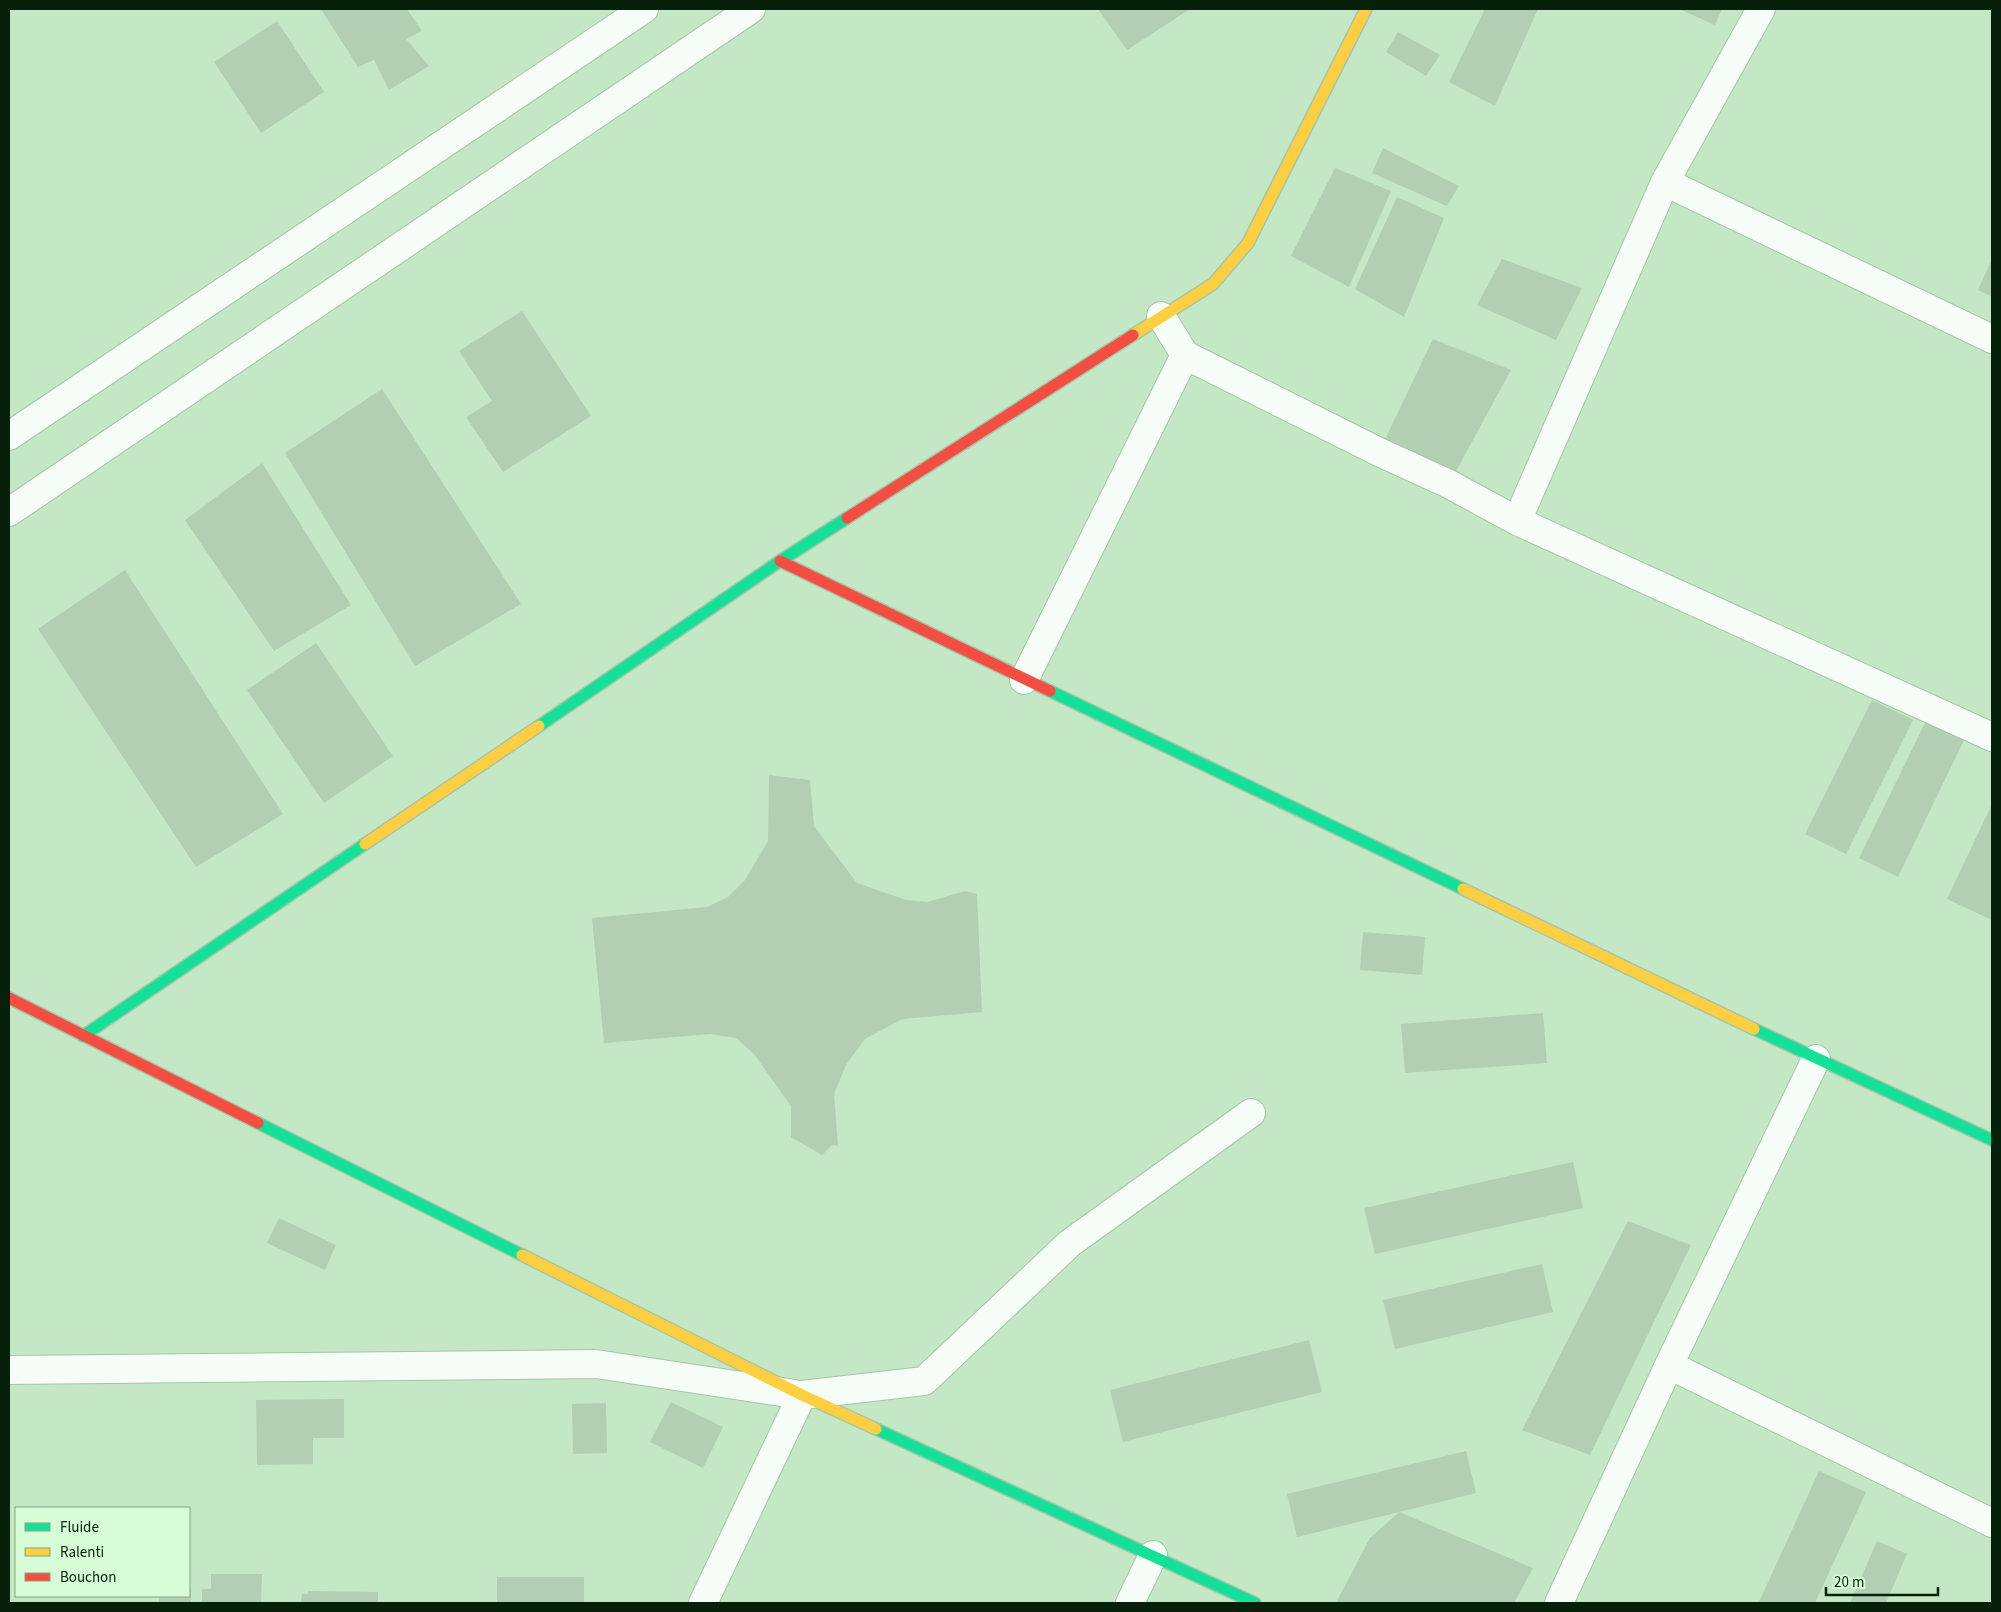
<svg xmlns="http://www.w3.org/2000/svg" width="2001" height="1612" font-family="'Source Sans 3',sans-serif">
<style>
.building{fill:#b2ceb3}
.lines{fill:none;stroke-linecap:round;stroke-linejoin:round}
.street-casing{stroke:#a7c4a8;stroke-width:30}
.fast-casing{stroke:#a7c4a8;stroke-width:14}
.slow-casing{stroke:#a7c4a8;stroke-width:14}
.jam-casing{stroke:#a7c4a8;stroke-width:14}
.street{stroke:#f6fcf6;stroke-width:28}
.fast{stroke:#16e098;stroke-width:11}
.slow{stroke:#ffcf43;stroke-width:11}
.jam{stroke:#f24e42;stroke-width:11}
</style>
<rect width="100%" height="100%" fill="#c4e8c5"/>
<path class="building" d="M321,9h86l15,22 -16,8 23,27 -40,24 -15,-30 -16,7z
M1098,9h92l-63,41z
M1485,9h53l-43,97 -46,-24z
M1679,9h43l-7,16z
M277,21l47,71 -63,41 -47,-71z
M1398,32l42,23 -14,21 -40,-24z
M1383,148l76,38 -12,20 -75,-33z
M1335,168l56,23 -42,96 -58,-31z
M1397,197l47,21 -40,99 -49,-28z
M1502,259l80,29 -26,52 -79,-35z
M1992,259v38l-14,-7z
M522,311l69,105 -88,56 -37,-55 26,-16 -33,-50z
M1433,339l78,31 -62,114 -70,-32z
M382,389l139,215 -106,62 -130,-213z
M262,463l89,142 -77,46 -89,-131z
M125,570l158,244 -87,53 -158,-238z
M316,643l77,113 -69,47 -77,-113z
M1872,700l41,20 -67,134 -41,-20z
M1927,719l38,19 -67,139 -39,-19z
M769,775l41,5 4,46 43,57 49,17 21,2 38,-11 12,3 5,118 -80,7 -37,20 -19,26 -12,29 4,52 -6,-1 -10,10 -31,-18v-31l-37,-52 -18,-16 -26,-4 -106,9 -12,-125 115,-11 21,-10 17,-17 23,-39z
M1992,804v116l-45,-21z
M1363,932l62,5 -3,38 -62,-5z
M1543,1013l4,50 -142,10 -4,-49z
M1573,1162l10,46 -208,46 -11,-46z
M279,1218l57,27 -11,25 -58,-27z
M1628,1221l63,24 -101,210 -68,-25z
M1542,1264l11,48 -158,37 -12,-49z
M1309,1340l13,52 -199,50 -13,-52z
M344,1399v39h-31v26l-56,1 -1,-65z
M671,1402l52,25 -20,41 -53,-26z
M606,1403l1,50 -34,1 -1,-50z
M1466,1451l10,42 -77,19 134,56 -19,35h-172l-5,-2 33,-63 29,-26 -102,25 -10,-43z
M1819,1471l47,21 -51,111h-52l-4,-1z
M1877,1541l30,13 -21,49h-36z
M211,1574h51l-1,29h-59v-14h9z
M497,1577h87v26h-87z
M189,1588h2v15h-32v-7h30z
M308,1591l70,1v11h-77l1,-9h6z"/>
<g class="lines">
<g class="street-casing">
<path id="street" d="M1665,182l327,157
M1161,316l24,39 194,97 70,32 68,37 475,216
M9,436l635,-427
M9,512l742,-503
M1517,521l148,-339 96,-173
M1024,680l161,-325
M1669,1365l323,158
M9,1370l587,-6 199,30
M703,1603l99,-208 122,-14 146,-138 181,-130
M1130,1603l23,-48
M1559,1603l110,-238 147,-306"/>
</g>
<g class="fast-casing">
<path id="fast" d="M1050,691l413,198
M539,726l241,-165 67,-43
M1754,1029l238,111
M83,1036l282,-192
M258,1123l264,132
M876,1429l379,174"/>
</g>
<g class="slow-casing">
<path id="slow" d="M1133,335l80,-51 35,-41 118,-234
M365,844l174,-118
M1463,889l291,140
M522,1255l280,140 74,34"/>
</g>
<g class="jam-casing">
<path id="jam" d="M847,518l286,-183
M780,561l270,130
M9,998l249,125"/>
</g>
<use href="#street" class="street"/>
<use href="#fast" class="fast"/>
<use href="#slow" class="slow"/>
<use href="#jam" class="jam"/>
</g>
<rect width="2001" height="1612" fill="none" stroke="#062009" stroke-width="20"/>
<rect x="15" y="1507" width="175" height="90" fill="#d6fdd6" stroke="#83a584"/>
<rect x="25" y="1523" width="25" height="8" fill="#16e098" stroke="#83a584"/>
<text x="60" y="1532" font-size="15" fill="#062009">Fluide</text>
<rect x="25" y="1548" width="25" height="8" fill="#ffcf43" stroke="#83a584"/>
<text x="60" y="1557" font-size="15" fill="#062009">Ralenti</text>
<rect x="25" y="1573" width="25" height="8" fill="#f24e42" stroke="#83a584"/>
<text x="60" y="1582" font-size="15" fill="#062009">Bouchon</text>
<path d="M1826 1587v8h112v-8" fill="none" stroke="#062009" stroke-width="2.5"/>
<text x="1834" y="1587" font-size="15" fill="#062009" stroke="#d6fdd6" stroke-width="4" paint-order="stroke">20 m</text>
</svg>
